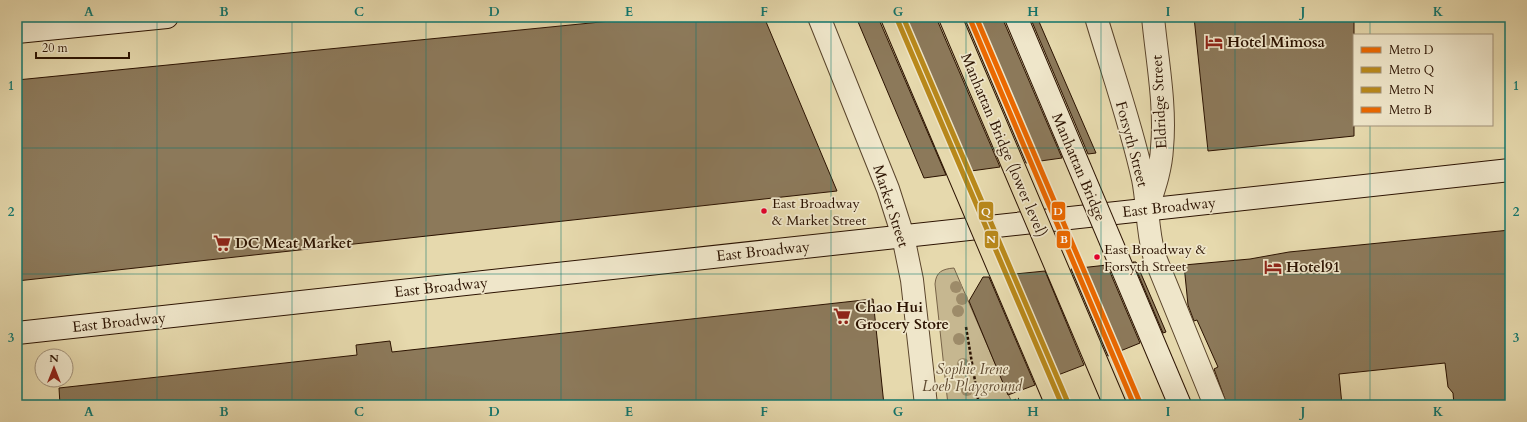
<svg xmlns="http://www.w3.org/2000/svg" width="1527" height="422" font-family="Cardo,serif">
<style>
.green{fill:#c6b790;stroke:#786448}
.building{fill:#8c795a;stroke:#2b1200}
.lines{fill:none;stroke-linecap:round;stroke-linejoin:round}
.street-casing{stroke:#5a442b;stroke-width:24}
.secondary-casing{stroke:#2b1200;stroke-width:24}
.path{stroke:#2b1200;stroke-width:2.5;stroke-dasharray:3 2;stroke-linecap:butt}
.street{stroke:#efe6ca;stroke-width:22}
.secondary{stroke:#efe6ca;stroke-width:22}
.secondary-bridge-casing{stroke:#2b1200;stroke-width:24;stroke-linecap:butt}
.primary-bridge-casing{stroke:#2b1200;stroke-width:24;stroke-linecap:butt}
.secondary-bridge{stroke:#efe6ca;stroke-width:22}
.primary-bridge{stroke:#e6d9ad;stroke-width:22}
.metro-1-casing{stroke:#efe6ca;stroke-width:8}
.metro-2-casing{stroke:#efe6ca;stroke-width:8}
.metro-3-casing{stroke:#efe6ca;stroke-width:8}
.metro-4-casing{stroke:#efe6ca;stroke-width:8}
.metro-1{stroke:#eb6800;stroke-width:5}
.metro-2{stroke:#b9891b;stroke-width:5}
.metro-3{stroke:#b9891b;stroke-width:5}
.metro-4{stroke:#eb6800;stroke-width:5}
.tree{fill:#9d8b69}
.grid{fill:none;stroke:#0f766e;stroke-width:1;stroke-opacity:0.55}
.bus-dot{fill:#e4002b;stroke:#efe6ca;stroke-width:1.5}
.labels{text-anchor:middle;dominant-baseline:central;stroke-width:3.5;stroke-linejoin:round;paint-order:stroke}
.bus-label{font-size:14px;fill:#2b1200;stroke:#efe6ca;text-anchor:start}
.poi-label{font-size:15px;font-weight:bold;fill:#2b1200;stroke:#efe6ca;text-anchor:start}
.street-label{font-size:15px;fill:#2b1200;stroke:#efe6ca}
.park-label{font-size:15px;font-style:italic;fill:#614c32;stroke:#efe6ca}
.line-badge{stroke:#efe6ca;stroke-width:1.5}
.badge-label{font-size:11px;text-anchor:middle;font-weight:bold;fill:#fff}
.neatline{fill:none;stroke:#0f766e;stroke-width:1.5}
.grid-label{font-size:13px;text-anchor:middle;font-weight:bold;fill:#0f766e}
</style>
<rect width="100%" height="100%" fill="#e6d9ad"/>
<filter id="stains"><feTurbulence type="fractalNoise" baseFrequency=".005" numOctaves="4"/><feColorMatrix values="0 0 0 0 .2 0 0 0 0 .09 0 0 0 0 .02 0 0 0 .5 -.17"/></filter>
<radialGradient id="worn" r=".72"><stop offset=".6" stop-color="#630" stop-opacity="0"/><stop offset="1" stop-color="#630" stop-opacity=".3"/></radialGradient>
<path class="green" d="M954,268l59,137h-65l-13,-121c1,-12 7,-15 19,-16z"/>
<path class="building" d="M651,17h113l73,174 -820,90v-201z
M856,17h24v5l66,153 -22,3z
M906,17h32v5l62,145 -29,4z
M964,17h40v5l58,136 -36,5z
M1030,17h7l59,136 -8,1z
M1194,17h160v119l-146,15z
M1510,230v175h-56l-1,-12 -5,-6 -3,-24 -106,11 3,31h-115l-13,-36 4,-2 -21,-47 -3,1 -6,-16 -4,-40 66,-6 39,-7z
M1133,262h3l30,70 -3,1z
M1107,265l33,78 -32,13 -37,-87z
M1045,271l39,94 -26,10 -43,-101z
M983,277h6l46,108 -27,10 -39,-94z
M873,299l11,106h-824l-1,-17 298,-33 -1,-10 34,-4 2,11z"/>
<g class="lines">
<g class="street-casing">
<path id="street" d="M819,17l69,172 15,47 9,44 14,125
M1096,17c16,54 35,107 47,162 5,25 4,51 11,76l61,150
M1149,204c6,-18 12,-36 13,-56 4,-43 -5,-88 -9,-131"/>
</g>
<g class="secondary-casing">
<path id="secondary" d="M17,32l150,-15
M17,333l1493,-163"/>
</g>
<path class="path" d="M966,327l13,78
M1004,404l15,-5
M972,405l32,-1 1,1"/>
<use href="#street" class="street"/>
<use href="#secondary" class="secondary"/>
<g class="secondary-bridge-casing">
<path id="secondary-bridge" d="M1016,17l164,388"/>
</g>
<g class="primary-bridge-casing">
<path id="primary-bridge" d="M892,17l165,388
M950,17l165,388"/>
</g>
<use href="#secondary-bridge" class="secondary-bridge"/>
<use href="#primary-bridge" class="primary-bridge"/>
<g class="metro-1-casing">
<path id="metro-1" d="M976,17l165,388"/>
</g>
<g class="metro-2-casing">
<path id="metro-2" d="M903,17l166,388"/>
</g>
<g class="metro-3-casing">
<path id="metro-3" d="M897,19l165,386"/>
</g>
<g class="metro-4-casing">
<path id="metro-4" d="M970,19l164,386"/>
</g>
<use href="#metro-1" class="metro-1"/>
<use href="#metro-2" class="metro-2"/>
<use href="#metro-3" class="metro-3"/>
<use href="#metro-4" class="metro-4"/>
</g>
<g class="tree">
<circle cx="956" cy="287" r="6"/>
<circle cx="962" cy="299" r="6"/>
<circle cx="958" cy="311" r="6"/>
<circle cx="959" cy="339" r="6"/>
<circle cx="963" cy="364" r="6"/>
<circle cx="967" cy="390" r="6"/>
</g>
<path class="grid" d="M157,17v388M292,17v388M426,17v388M561,17v388M696,17v388M831,17v388M966,17v388M1101,17v388M1235,17v388M1370,17v18M1370,125v280M17,148h1493M17,274h1493"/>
<defs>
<g id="hotel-bare" transform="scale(1.38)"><path d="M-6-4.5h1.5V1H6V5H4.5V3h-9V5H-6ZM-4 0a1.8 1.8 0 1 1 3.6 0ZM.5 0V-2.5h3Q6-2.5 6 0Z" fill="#8f2418" stroke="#efe6ca" stroke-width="2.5" paint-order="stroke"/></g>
<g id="supermarket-bare" transform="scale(1.38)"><path d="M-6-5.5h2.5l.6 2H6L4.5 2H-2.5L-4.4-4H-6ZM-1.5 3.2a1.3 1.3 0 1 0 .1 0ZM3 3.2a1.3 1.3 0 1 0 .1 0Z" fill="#8f2418" stroke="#efe6ca" stroke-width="2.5" paint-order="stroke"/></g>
</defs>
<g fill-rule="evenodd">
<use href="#hotel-bare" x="1214" y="42"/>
<use href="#supermarket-bare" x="222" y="243"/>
<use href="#hotel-bare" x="1273" y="267"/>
<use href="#supermarket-bare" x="842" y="316"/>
</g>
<g class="bus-dot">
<circle cx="764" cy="211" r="3.5"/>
<circle cx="1097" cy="257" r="3.5"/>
</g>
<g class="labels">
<g class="bus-label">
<text x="772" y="203">East Broadway<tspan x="772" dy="17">&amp; Market Street</tspan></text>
<text x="1104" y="249">East Broadway &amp;<tspan x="1104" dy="17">Forsyth Street</tspan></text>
</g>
<g class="poi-label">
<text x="1227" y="42">Hotel Mimosa</text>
<text x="235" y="243">DC Meat Market</text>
<text x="1286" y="267">Hotel91</text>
<text x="855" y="307">Chao Hui<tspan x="855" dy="17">Grocery Store</tspan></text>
</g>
<g class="street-label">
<text transform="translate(1159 102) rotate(-93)">Eldridge Street</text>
<text transform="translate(1132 144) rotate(75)">Forsyth Street</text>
<text transform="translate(1004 145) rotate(67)">Manhattan Bridge (lower level)</text>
<text transform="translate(1079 167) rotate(67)">Manhattan Bridge</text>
<text transform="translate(891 206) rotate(72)">Market Street</text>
<text transform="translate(1169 207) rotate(-6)">East Broadway</text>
<text transform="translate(763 251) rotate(-6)">East Broadway</text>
<text transform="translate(441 287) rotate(-6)">East Broadway</text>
<text transform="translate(119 322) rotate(-6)">East Broadway</text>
</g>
<g class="park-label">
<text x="972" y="369">Sophie Irene<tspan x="972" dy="17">Loeb Playground</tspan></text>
</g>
</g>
<g class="line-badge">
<rect x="978" y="201" width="16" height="20" rx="4" fill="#b9891b"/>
<rect x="1051" y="201" width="15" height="20" rx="4" fill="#eb6800"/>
<rect x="984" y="230" width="15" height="19" rx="4" fill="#b9891b"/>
<rect x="1056" y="230" width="15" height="19" rx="4" fill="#eb6800"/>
</g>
<g class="badge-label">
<text x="986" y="215">Q</text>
<text x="1058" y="215">D</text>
<text x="991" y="243">N</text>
<text x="1064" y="243">B</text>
</g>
<rect width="1527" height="422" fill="none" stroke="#e6d9ad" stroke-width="44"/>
<rect x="1353" y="34" width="140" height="92" fill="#efe6ca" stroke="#a19179"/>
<rect x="1361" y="47" width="20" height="6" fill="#eb6800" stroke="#a19179"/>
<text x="1389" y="54" font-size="12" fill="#2b1200">Metro D</text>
<rect x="1361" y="67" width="20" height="6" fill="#b9891b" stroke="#a19179"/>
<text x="1389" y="74" font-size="12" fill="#2b1200">Metro Q</text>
<rect x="1361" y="87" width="20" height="6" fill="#b9891b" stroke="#a19179"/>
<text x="1389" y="94" font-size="12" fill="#2b1200">Metro N</text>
<rect x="1361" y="107" width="20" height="6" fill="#eb6800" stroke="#a19179"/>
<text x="1389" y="114" font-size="12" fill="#2b1200">Metro B</text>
<g transform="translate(54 368)"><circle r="19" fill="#efe6ca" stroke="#a19179"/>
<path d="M0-3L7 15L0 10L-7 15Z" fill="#8f2418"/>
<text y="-6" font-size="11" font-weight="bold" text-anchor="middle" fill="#2b1200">N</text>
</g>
<path d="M36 52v6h93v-6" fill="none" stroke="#2b1200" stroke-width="2"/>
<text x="42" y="52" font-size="12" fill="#2b1200" stroke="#efe6ca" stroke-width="3" paint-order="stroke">20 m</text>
<rect x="22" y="22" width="1483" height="378" class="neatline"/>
<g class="grid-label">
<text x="89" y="16">A</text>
<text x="224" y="16">B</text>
<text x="359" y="16">C</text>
<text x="494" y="16">D</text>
<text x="629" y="16">E</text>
<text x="764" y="16">F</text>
<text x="898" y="16">G</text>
<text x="1033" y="16">H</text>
<text x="1168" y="16">I</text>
<text x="1303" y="16">J</text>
<text x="1438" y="16">K</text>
<text x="11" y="90">1</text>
<text x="1516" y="90">1</text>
<text x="11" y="216">2</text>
<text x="1516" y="216">2</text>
<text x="11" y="342">3</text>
<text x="1516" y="342">3</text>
<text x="89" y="416">A</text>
<text x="224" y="416">B</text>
<text x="359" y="416">C</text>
<text x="494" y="416">D</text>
<text x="629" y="416">E</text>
<text x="764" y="416">F</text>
<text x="898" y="416">G</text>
<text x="1033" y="416">H</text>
<text x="1168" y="416">I</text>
<text x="1303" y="416">J</text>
<text x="1438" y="416">K</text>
</g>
<rect width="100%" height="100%" filter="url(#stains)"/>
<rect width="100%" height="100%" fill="url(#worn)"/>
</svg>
